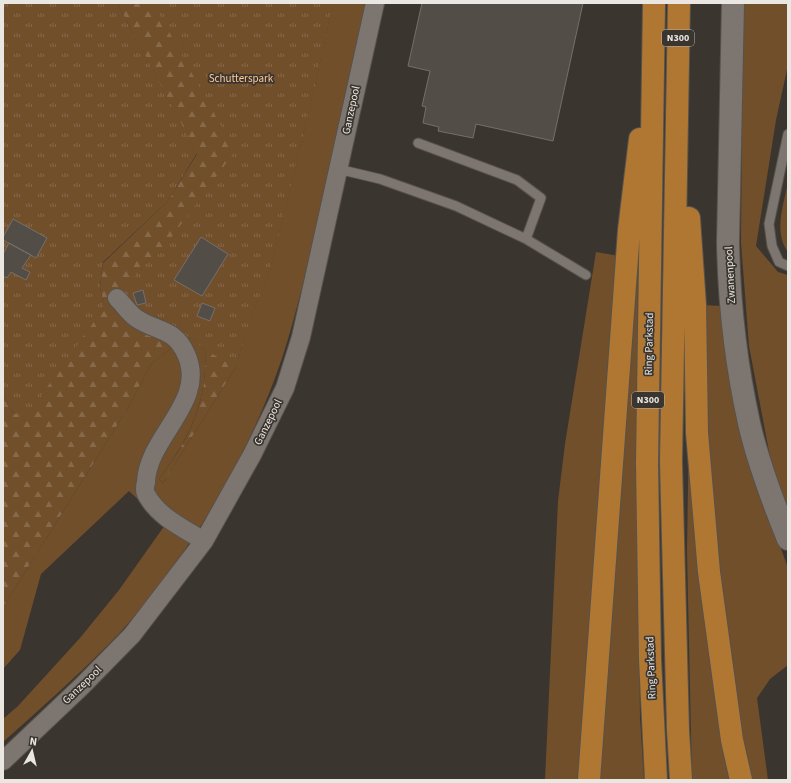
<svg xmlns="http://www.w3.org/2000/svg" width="791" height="783" font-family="'Source Sans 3',sans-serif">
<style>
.grass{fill:#724f2b}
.forest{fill:url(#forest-firs)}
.park{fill:url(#park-tufts)}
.building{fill:#534d47;stroke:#766f69}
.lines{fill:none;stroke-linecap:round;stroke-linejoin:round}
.service-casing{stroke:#56524c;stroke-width:11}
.minor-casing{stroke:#56524c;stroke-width:20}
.tertiary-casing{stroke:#56524c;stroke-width:24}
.trunk-casing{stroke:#56524c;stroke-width:24}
.service{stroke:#7d7670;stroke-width:9}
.minor{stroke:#7d7670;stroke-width:18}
.tertiary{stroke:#7d7670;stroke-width:22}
.trunk{stroke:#b07732;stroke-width:22}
.labels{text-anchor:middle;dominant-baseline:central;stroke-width:3.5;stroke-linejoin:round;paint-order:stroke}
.shield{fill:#3b352f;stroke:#b6b2ad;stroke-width:1}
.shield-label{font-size:10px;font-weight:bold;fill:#eae7e3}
.park-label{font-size:11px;fill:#fdca98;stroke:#3b352f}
.street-label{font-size:11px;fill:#eae7e3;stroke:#3b352f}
</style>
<defs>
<pattern id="forest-firs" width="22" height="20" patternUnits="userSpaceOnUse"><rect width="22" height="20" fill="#724f2b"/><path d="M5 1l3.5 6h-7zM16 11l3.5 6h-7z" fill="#86684a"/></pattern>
<pattern id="park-tufts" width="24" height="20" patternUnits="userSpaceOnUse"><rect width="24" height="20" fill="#724f2b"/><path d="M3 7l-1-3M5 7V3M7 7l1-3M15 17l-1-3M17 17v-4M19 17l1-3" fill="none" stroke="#86684a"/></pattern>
</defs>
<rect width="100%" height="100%" fill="#3b352f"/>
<path class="grass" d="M333,3h34c-17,79 -34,158 -53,236 -13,51 -24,103 -44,152 -24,60 -55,118 -94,171 -20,28 -42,57 -67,82 -34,34 -70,66 -106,98v-23l15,-13 62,-68 39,-48 46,-65 -36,-34 -88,83 -21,76 -17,19v-62l125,-199 23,-44 31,-24 9,-2 14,12c3,51 -16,89 -46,129l4,4 73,-116 12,-41 12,-32 9,-20 44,-180z
M743,3h45v62l-12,55 -20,126 22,26 10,3v244l-17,-57 -22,-116 -8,-104z
M788,182v70c-15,-20 -4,-48 0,-70z
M596,252l23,4 -36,524h-38l13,-279 7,-57z
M638,273l-1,159 3,286 4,62h-48l31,-409z
M701,305l22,1 25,152 40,110v97l-18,14 -13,19 11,82h-18l-18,-92 -20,-144z
M689,423l49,357h-46l-5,-229z"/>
<path class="forest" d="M117,3h216l-20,91 -44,180 -9,20 -12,32 -12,41 -73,116 -4,-4c30,-39 49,-78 46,-129l-14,-12 -9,2 -31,24 -23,44 -125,199v-212l11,19 90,-106 -4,-21 3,-24 65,-62 29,-47z"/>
<path class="park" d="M3,3h114l80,150 -29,48 -65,61 -3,25 4,21 -77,107 -13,-1 -11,-19z
M153,3h180l-20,91 -44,180c-14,30 -24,61 -33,93l-31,-17 -14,-12 -9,2 -48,-31 -6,-12 4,-16 6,-11 30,-28 67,-91z"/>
<path class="building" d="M422,3h161l-30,138 -77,-17 -3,14 -35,-7 1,-4 -16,-4 3,-16 -4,-1 8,-35 -22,-5z
M13,219l34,19 -11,20 -33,-18v-3z
M201,237l27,17 -26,42 -28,-16z
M9,243l22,12 -9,13 8,4 -4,8 -15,-8 -4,6 -4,-2v-22z
M143,290l3,13 -9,2 -4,-12z
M202,303l13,5 -5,13 -13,-5z"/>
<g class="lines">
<g class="service-casing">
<path id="service" d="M788,134l-19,90 3,22 7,16 9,4
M418,143l99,37 24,18 -15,41
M338,169l42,10 76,27 70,33 60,36"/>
</g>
<g class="minor-casing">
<path id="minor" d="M117,298c6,6 12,15 19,20 20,14 38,9 50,36 22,47 -38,82 -40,128 -1,4 -2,8 0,12 12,23 37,34 58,47
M3,761l78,-74 51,-52 72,-94 48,-86 33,-67 16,-51 74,-334"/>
</g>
<g class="tertiary-casing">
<path id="tertiary" d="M733,3l-5,239c1,61 8,122 21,181 9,40 24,79 39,116"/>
</g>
<g class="trunk-casing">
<path id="trunk" d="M654,3l-7,460 3,196 6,121
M679,3l-8,459 7,268 3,50
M689,218l6,87 2,128 12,139 23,168 9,40
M589,780l40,-550 11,-91"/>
</g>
<use href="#service" class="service"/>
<use href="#minor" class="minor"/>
<use href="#tertiary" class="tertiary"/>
<use href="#trunk" class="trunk"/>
</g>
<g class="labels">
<g class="shield">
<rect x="662" y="30" width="32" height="16" rx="3"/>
<rect x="632" y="392" width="32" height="16" rx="3"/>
</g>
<g class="shield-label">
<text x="678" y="38">N300</text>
<text x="648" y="400">N300</text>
</g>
<g class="park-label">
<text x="241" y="78">Schutterspark</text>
</g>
<g class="street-label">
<text transform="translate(351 110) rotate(-78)">Ganzepool</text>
<text transform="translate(730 275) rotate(-93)">Zwanenpool</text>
<text transform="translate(649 344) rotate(-89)">Ring Parkstad</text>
<text transform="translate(268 422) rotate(-64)">Ganzepool</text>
<text transform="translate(651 668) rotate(-92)">Ring Parkstad</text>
<text transform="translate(82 685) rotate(-44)">Ganzepool</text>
</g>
</g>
<rect width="791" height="783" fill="none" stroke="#eae7e3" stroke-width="8"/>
<g transform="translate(32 751) rotate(8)" stroke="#3b352f" stroke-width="3" paint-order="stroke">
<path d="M0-3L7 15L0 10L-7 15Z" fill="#eae7e3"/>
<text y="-6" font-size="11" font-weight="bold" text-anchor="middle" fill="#eae7e3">N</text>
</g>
</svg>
